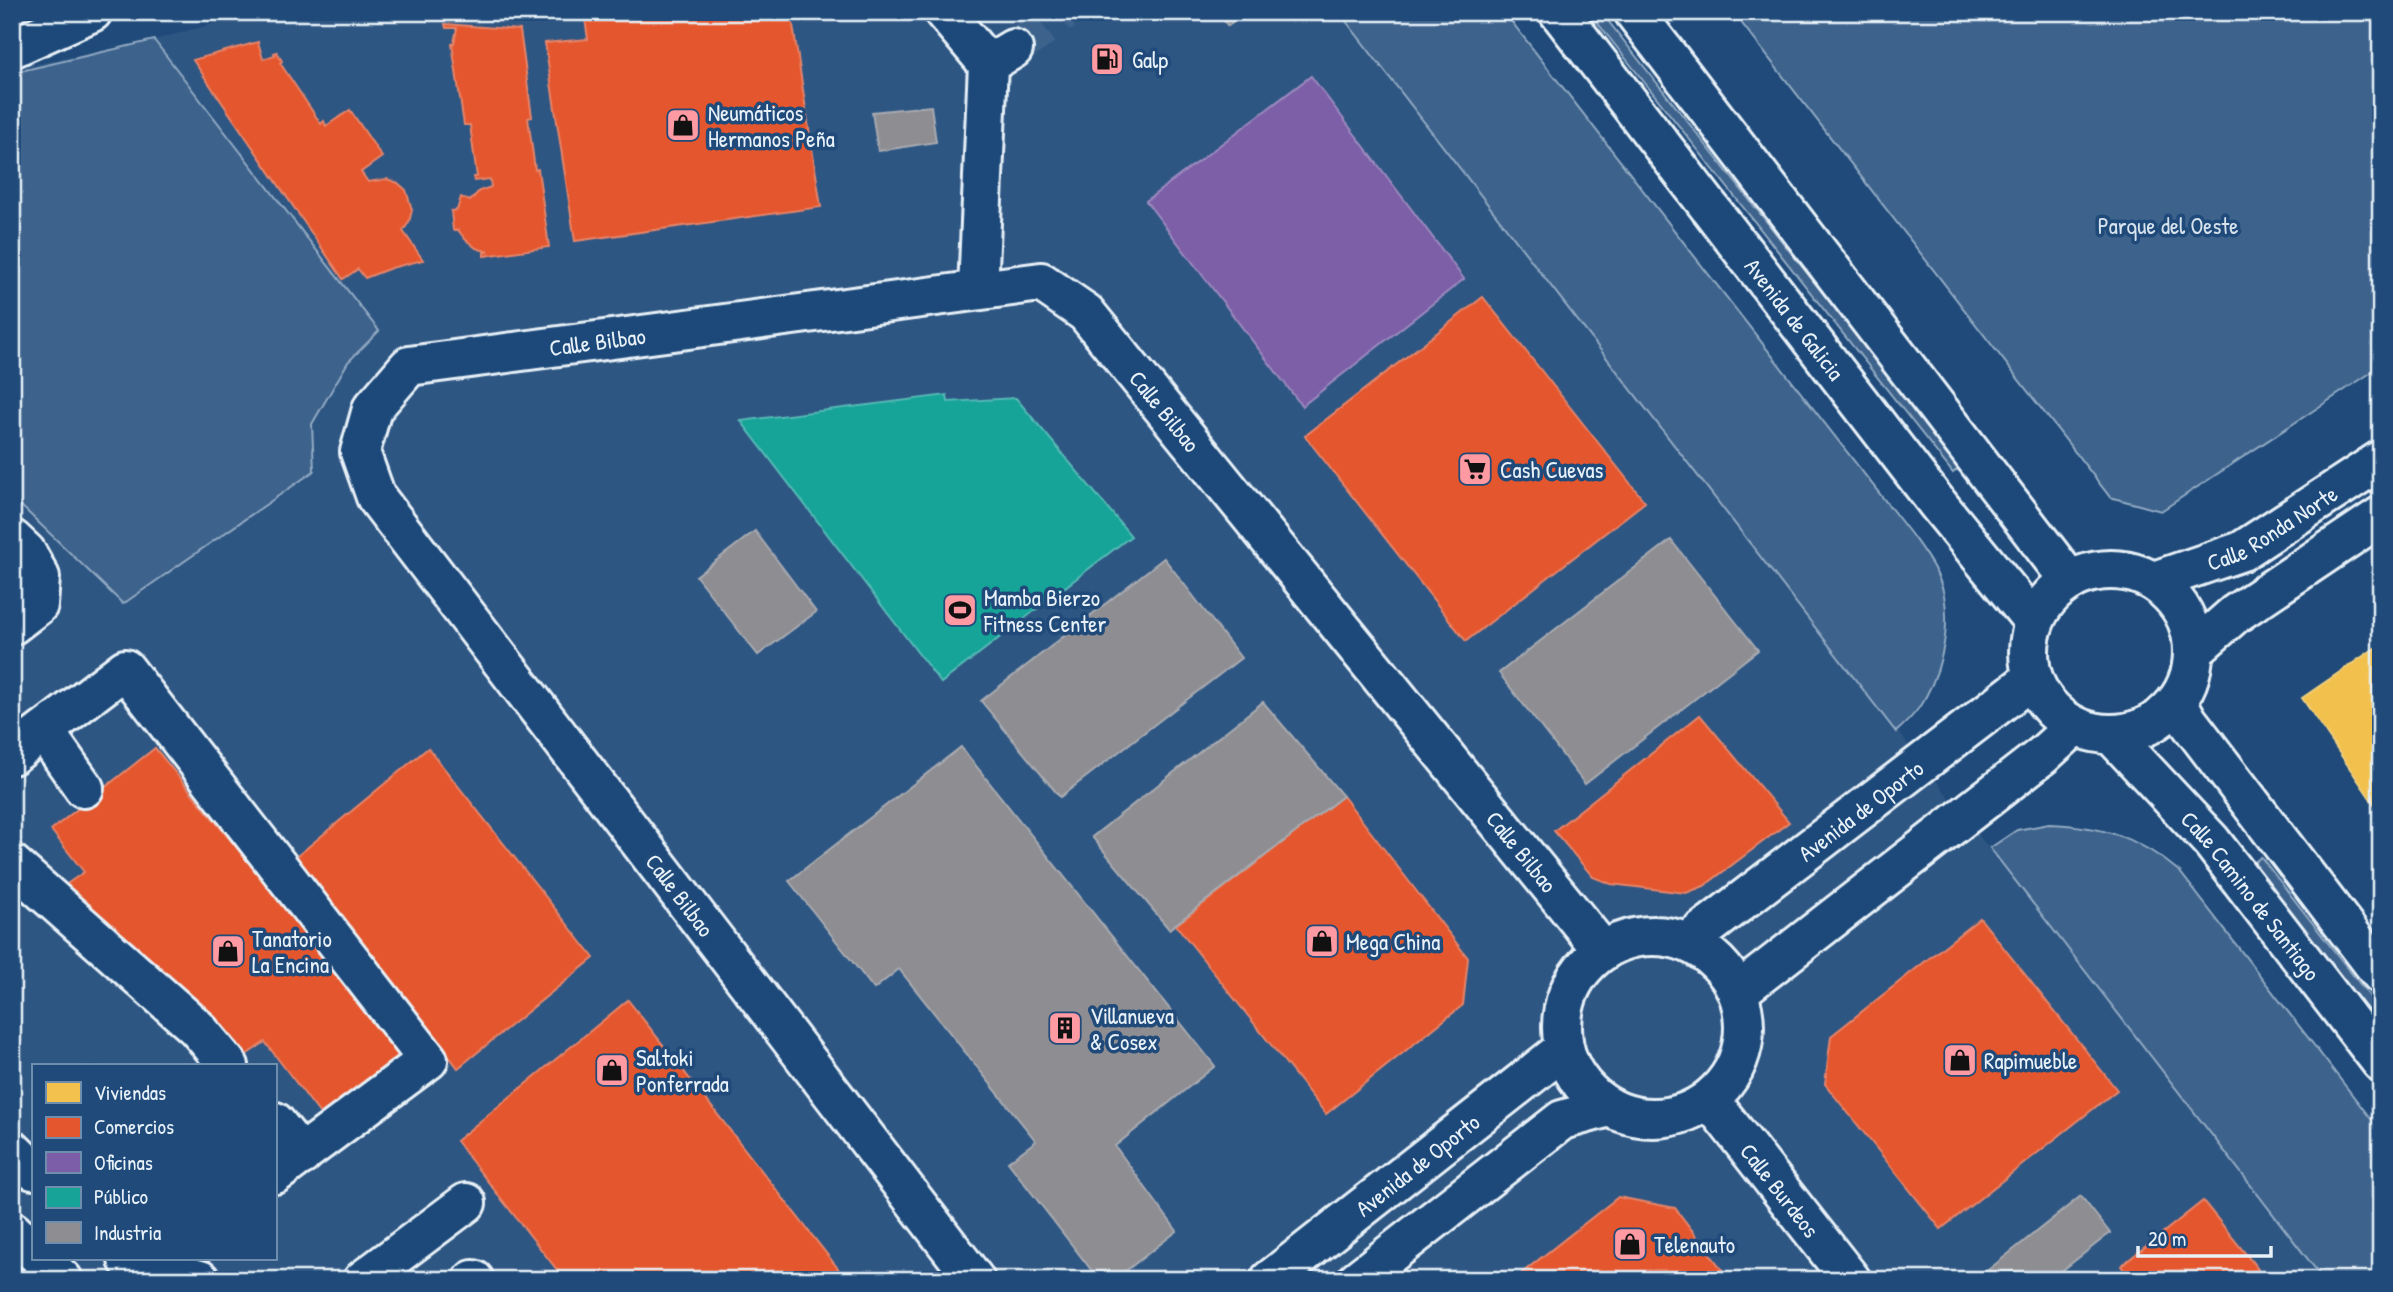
<svg xmlns="http://www.w3.org/2000/svg" width="2393" height="1292" font-family="'Patrick Hand',sans-serif">
<style>
.built{fill:#2e5683;fill-rule:evenodd}
.green{fill:#3c628c;stroke:#92aac2;stroke-width:2}
.homes{fill:#f2c14e;stroke:#efcf81;stroke-width:2}
.shops{fill:#e4572e;stroke:#e5856b;stroke-width:2}
.offices{fill:#7b5ea7;stroke:#9c8abf;stroke-width:2}
.public{fill:#17a398;stroke:#56bab5;stroke-width:2}
.industry{fill:#8d8d92;stroke:#a8abb1;stroke-width:2}
.lines{fill:none;stroke-linecap:round;stroke-linejoin:round}
.minor-tunnel{stroke:#3d638d;stroke-width:38;stroke-dasharray:38 19;stroke-linecap:butt}
.minor-casing{stroke:#e8f1f8;stroke-width:44}
.major-casing{stroke:#e8f1f8;stroke-width:44}
.minor{stroke:#1f4a7a;stroke-width:38}
.major{stroke:#1f4a7a;stroke-width:38}
.labels{text-anchor:middle;dominant-baseline:central;stroke-width:7;stroke-linejoin:round;paint-order:stroke}
.poi-label{font-size:23px;fill:#e8f1f8;stroke:#1f4a7a;text-anchor:start}
.park-label{font-size:23px;fill:#d7e3ed;stroke:#1f4a7a}
.street-label{font-size:23px;fill:#e8f1f8;stroke:#1f4a7a}
</style>
<rect width="100%" height="100%" fill="#1f4a7a"/>
<filter id="ink" filterUnits="userSpaceOnUse"><feTurbulence type="fractalNoise" baseFrequency=".0143" numOctaves="2"/><feDisplacementMap in="SourceGraphic" scale="14" xChannelSelector="R" yChannelSelector="G"/><feConvolveMatrix kernelMatrix="1 2 1 2 8 2 1 2 1" color-interpolation-filters="sRGB"/></filter>
<g filter="url(#ink)">
<path class="built" d="M256,12h1083l985,1268h-2312v-1211l142,-29zM33,1066h242v193h-242z"/>
<path class="green" d="M1339,12h165l407,522c13,18 29,39 33,61 7,37 -4,83 -26,114 -6,8 -14,16 -22,23z
M1589,12h12l359,455 -7,6z
M1733,12h648v354l-220,145 -51,-14z
M154,40l225,291 -31,31 -36,62 2,47 -191,133 -111,-107v-424z
M2049,824c53,2 90,13 131,48l201,260v148h-57l-334,-432 27,-18z
M2261,857l120,154v18l-129,-165z"/>
<path class="homes" d="M2381,644v170l-79,-116z"/>
<path class="shops" d="M584,12h169v3l38,-3 30,195 -246,34 -30,-198 43,-4z
M445,24l75,6 12,87 -4,1 7,52 3,-1 11,78 -65,9v-4h5l-13,-4 -11,-9 -7,-9h-5l-2,-19 6,-1 4,-13 9,4 9,-10 12,-4 -1,-8 -16,2 -1,-4h4l-7,-52h-6l-12,-81 2,-1 3,-15h-11z
M258,42l5,17 12,-4 -1,-2 3,-1 5,9 -2,2 41,61 3,-3 2,5 24,-16 32,47 -21,15 7,10 19,-3 11,4 8,7 6,20 -3,12 -6,9 20,29 -32,8 -26,10 -7,-9 -15,10 -150,-219z
M1483,297l162,205 -179,139 -161,-205z
M1700,715l89,107 -85,64 -18,7 -75,-9 -18,-7 -39,-46z
M155,748l253,309 -84,62 -59,-77 -25,17 -179,-171 23,-16 -33,-42z
M428,748l166,210 -136,110 -162,-211z
M1343,796l125,162 -5,47 -137,109 -150,-189z
M1980,918l137,172 -176,139 -116,-145 6,-48z
M628,1000l219,280h-282l-109,-139z
M1618,1197l57,11 55,72h-217z
M2203,1201l55,68 -14,11h-112l-11,-14z"/>
<path class="offices" d="M1311,76l153,203 -162,127 -156,-205z"/>
<path class="public" d="M947,395l1,7 68,-4 115,138 -190,147 -200,-262z"/>
<path class="industry" d="M1217,12h29l-18,14z
M931,106l5,36 -58,9 -6,-39z
M755,531l61,81 -58,43 -62,-79z
M1671,540l87,110 -173,134 -86,-111z
M1164,558l77,100 -181,139 -79,-96z
M1263,702l80,94 -174,133 -77,-92z
M961,747l254,319 -100,80 62,85 -63,49h-15l-91,-118 28,-21 -137,-172 -25,20 -85,-108z
M2081,1196l29,37 -60,47h-71l-1,-2z"/>
<g class="lines">
<path class="minor-tunnel" d="M1013,49l51,-37"/>
<g class="minor-casing">
<g id="minor">
<path d="M944,12l44,52 25,-15"/>
<path d="M12,48l80,-36"/>
<path d="M978,290l10,-226"/>
<path d="M12,539l14,13 14,25 -2,28 -26,20"/>
<path id="s1" d="M2154,581l88,-30 139,-91"/>
<path d="M2194,650l41,-36 146,-98"/>
<path d="M44,731l40,57"/>
<path d="M12,755l113,-86 303,391 -153,114"/>
<path d="M12,864l185,164 32,38"/>
<circle cx="1653" cy="1027" r="91"/>
<path id="s2" d="M1688,942l345,-264"/>
<path d="M1738,992l305,-237 32,-29"/>
<path id="s3" d="M1710,1100l141,180"/>
<path d="M275,1122l27,33"/>
<path d="M12,1150l21,20"/>
<path d="M12,1231l21,20"/>
<path d="M41,1259l22,21"/>
<path d="M128,1260l72,20"/>
<path d="M363,1280l103,-77"/>
<path d="M473,1280h1"/>
<path id="s4" d="M975,1280l-599,-783 -16,-45 12,-43 37,-43 632,-84 45,31 517,638"/>
<path id="s5" d="M1270,1280l294,-231"/>
<path d="M1357,1280l205,-160 47,-13"/>
</g>
</g>
<g class="major-casing">
<g id="major">
<path id="s6" d="M1559,12l378,491 97,119"/>
<path d="M1634,12l436,569"/>
<circle cx="2111" cy="652" r="82"/>
<path d="M2177,702l11,19 193,253"/>
<path id="s7" d="M2111,734l100,107 170,221"/>
</g>
</g>
<use href="#minor" class="minor"/>
<use href="#major" class="major"/>
</g>
</g>
<defs>
<g id="fuel-square" transform="scale(1.75)"><rect x="-9" y="-9" width="18" height="18" rx="4" fill="#ff9aa2" stroke="#1f4a7a"/><path d="M-5.5-6h7V0h2V4h1.3V-2.5L3-4.5l.8-.8L6-3V5H2.5V1h-1V6h-7ZM-4.2-4.7v3.2H.2V-4.7Z" fill="#111"/></g>
<g id="shop-square" transform="scale(1.75)"><rect x="-9" y="-9" width="18" height="18" rx="4" fill="#ff9aa2" stroke="#1f4a7a"/><path d="M-5-2.5h2.3a2.7 3.5 0 0 1 5.4 0H5L5.5 6h-11ZM-1.5-2.5h3a1.5 2.3 0 0 0-3 0Z" fill="#111"/></g>
<g id="supermarket-square" transform="scale(1.75)"><rect x="-9" y="-9" width="18" height="18" rx="4" fill="#ff9aa2" stroke="#1f4a7a"/><path d="M-6-5.5h2.5l.6 2H6L4.5 2H-2.5L-4.4-4H-6ZM-1.5 3.2a1.3 1.3 0 1 0 .1 0ZM3 3.2a1.3 1.3 0 1 0 .1 0Z" fill="#111"/></g>
<g id="stadium-square" transform="scale(1.75)"><rect x="-9" y="-9" width="18" height="18" rx="4" fill="#ff9aa2" stroke="#1f4a7a"/><path d="M0-5a6.5 5 0 1 0 0 10a6.5 5 0 1 0 0-10ZM-3.5-1.8h7v3.6h-7Z" fill="#111"/></g>
<g id="building-square" transform="scale(1.75)"><rect x="-9" y="-9" width="18" height="18" rx="4" fill="#ff9aa2" stroke="#1f4a7a"/><path d="M-4-6H4V6H1V3H-1V6H-4ZM-2.5-4.3h1.7v1.8h-1.7ZM.8-4.3h1.7v1.8H.8ZM-2.5-1h1.7V.8h-1.7ZM.8-1h1.7V.8H.8Z" fill="#111"/></g>
</defs>
<g fill-rule="evenodd">
<use href="#fuel-square" x="1107" y="59"/>
<use href="#shop-square" x="683" y="125"/>
<use href="#supermarket-square" x="1475" y="469"/>
<use href="#stadium-square" x="960" y="610"/>
<use href="#shop-square" x="1322" y="941"/>
<use href="#shop-square" x="228" y="951"/>
<use href="#building-square" x="1065" y="1028"/>
<use href="#shop-square" x="1960" y="1060"/>
<use href="#shop-square" x="612" y="1070"/>
<use href="#shop-square" x="1630" y="1244"/>
</g>
<g class="labels">
<g class="poi-label">
<text x="1132" y="59">Galp</text>
<text x="708" y="112">Neumáticos<tspan x="708" dy="26">Hermanos Peña</tspan></text>
<text x="1500" y="469">Cash Cuevas</text>
<text x="984" y="597">Mamba Bierzo<tspan x="984" dy="26">Fitness Center</tspan></text>
<text x="252" y="938">Tanatorio<tspan x="252" dy="26">La Encina</tspan></text>
<text x="1346" y="941">Mega China</text>
<text x="1090" y="1015">Villanueva<tspan x="1090" dy="26">&amp; Cosex</tspan></text>
<text x="636" y="1057">Saltoki<tspan x="636" dy="26">Ponferrada</tspan></text>
<text x="1984" y="1060">Rapimueble</text>
<text x="1654" y="1244">Telenauto</text>
</g>
<g class="park-label">
<text x="2168" y="225">Parque del Oeste</text>
</g>
<g class="street-label">
<text stroke="none"><textPath href="#s6" startOffset="387">Avenida de Galicia</textPath></text>
<text stroke="none"><textPath href="#s4" startOffset="1325">Calle Bilbao</textPath></text>
<text stroke="none"><textPath href="#s4" startOffset="1953">Calle Bilbao</textPath></text>
<text stroke="none"><textPath href="#s1" startOffset="130">Calle Ronda Norte</textPath></text>
<text stroke="none"><textPath href="#s2" startOffset="217">Avenida de Oporto</textPath></text>
<text stroke="none"><textPath href="#s4" startOffset="2520">Calle Bilbao</textPath></text>
<text transform="translate(680 895) rotate(53)">Calle Bilbao</text>
<text stroke="none"><textPath href="#s7" startOffset="214">Calle Camino de Santiago</textPath></text>
<text stroke="none"><textPath href="#s5" startOffset="187">Avenida de Oporto</textPath></text>
<text stroke="none"><textPath href="#s3" startOffset="114">Calle Burdeos</textPath></text>
</g>
</g>
<rect width="2393" height="1292" fill="none" stroke="#1f4a7a" stroke-width="42"/>
<rect x="21" y="21" width="2351" height="1250" fill="none" stroke="#e8f1f8" stroke-width="2.5" filter="url(#ink)"/>
<rect x="32" y="1064" width="245" height="196" fill="#1f4a7a" stroke="#6f8dac" stroke-width="2"/>
<rect x="46" y="1082" width="35" height="21" fill="#f2c14e" stroke="#6f8dac" stroke-width="2"/>
<text x="94" y="1100" font-size="21" fill="#e8f1f8">Viviendas</text>
<rect x="46" y="1117" width="35" height="21" fill="#e4572e" stroke="#6f8dac" stroke-width="2"/>
<text x="94" y="1134" font-size="21" fill="#e8f1f8">Comercios</text>
<rect x="46" y="1152" width="35" height="21" fill="#7b5ea7" stroke="#6f8dac" stroke-width="2"/>
<text x="94" y="1170" font-size="21" fill="#e8f1f8">Oficinas</text>
<rect x="46" y="1187" width="35" height="21" fill="#17a398" stroke="#6f8dac" stroke-width="2"/>
<text x="94" y="1204" font-size="21" fill="#e8f1f8">Público</text>
<rect x="46" y="1222" width="35" height="21" fill="#8d8d92" stroke="#6f8dac" stroke-width="2"/>
<text x="94" y="1240" font-size="21" fill="#e8f1f8">Industria</text>
<path d="M2138 1246v10h133v-10" fill="none" stroke="#e8f1f8" stroke-width="3.5"/>
<text x="2148" y="1246" font-size="21" fill="#e8f1f8" stroke="#1f4a7a" stroke-width="5" paint-order="stroke">20 m</text>
</svg>
